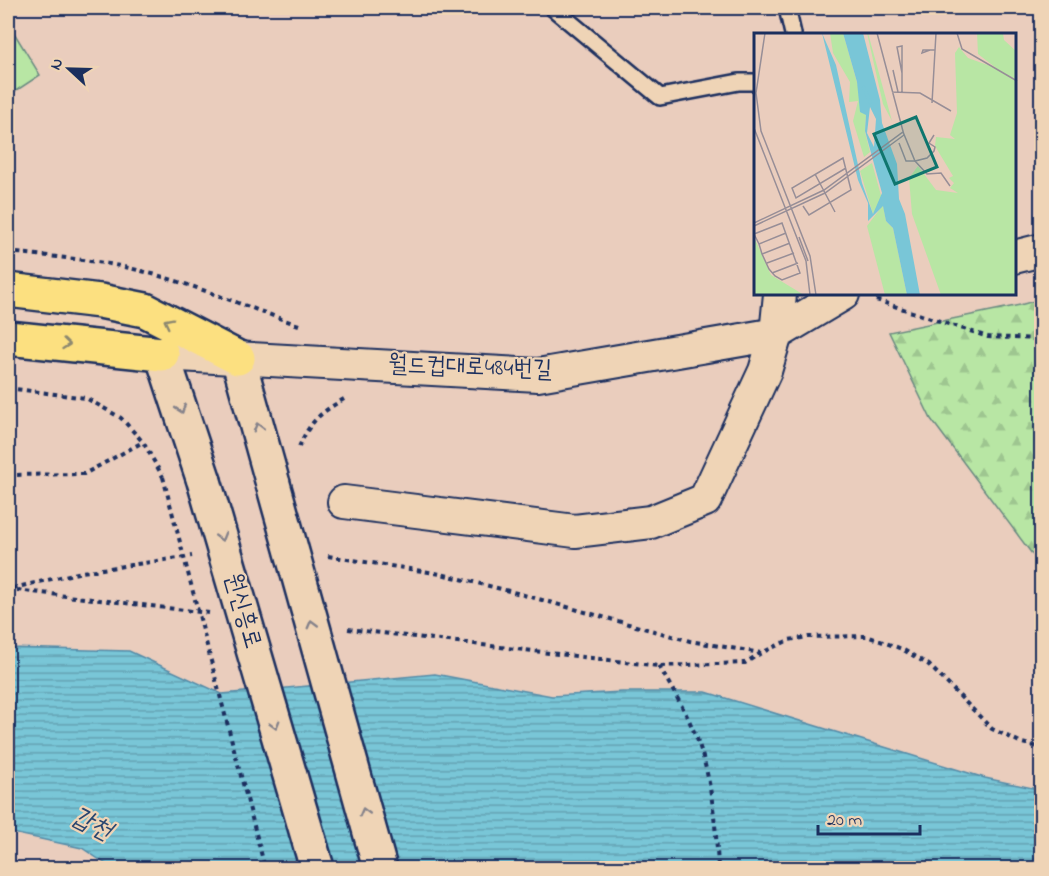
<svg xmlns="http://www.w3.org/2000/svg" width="1049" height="876" font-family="'Indie Flower','Poor Story',sans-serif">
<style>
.forest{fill:url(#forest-firs);stroke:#6a8a81;stroke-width:1.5}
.green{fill:#b8e6a4;stroke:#6a8a81;stroke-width:1.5}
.water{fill:url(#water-rules);stroke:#538aa7;stroke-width:1.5}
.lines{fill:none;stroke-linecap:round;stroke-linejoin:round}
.service-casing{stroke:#1b2f5e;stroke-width:20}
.minor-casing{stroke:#1b2f5e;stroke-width:36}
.tertiary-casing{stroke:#1b2f5e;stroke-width:38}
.primary-casing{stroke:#1b2f5e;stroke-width:38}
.path{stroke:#1b2f5e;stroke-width:4;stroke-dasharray:4.5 4.5;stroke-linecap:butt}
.service{stroke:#efd4b6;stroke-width:15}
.minor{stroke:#efd4b6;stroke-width:32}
.tertiary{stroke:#efd4b6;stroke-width:33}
.primary{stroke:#fce080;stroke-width:33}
.tertiary-bridge-casing{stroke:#1b2f5e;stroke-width:38;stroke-linecap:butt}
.path-bridge{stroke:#1b2f5e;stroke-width:4;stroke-dasharray:4.5 4.5;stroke-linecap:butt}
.tertiary-bridge{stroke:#efd4b6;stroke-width:33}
.oneway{stroke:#8c886f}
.oneway2{stroke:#85828a}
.labels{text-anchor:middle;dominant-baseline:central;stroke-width:4.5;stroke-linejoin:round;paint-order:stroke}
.street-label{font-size:24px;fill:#1b2f5e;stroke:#efd4b6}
.water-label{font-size:26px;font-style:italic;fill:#294670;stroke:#efd4b6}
.inset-river{fill:none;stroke:#79c6d7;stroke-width:3}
.inset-road{fill:none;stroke:#978e97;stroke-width:1.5}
.view{fill:#0f766e;fill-opacity:0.15;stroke:#0f766e;stroke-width:3}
.inset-edge{fill:none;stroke:#1b2f5e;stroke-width:3}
</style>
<defs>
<pattern id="forest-firs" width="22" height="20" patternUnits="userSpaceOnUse" patternTransform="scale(1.5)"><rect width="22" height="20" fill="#b8e6a4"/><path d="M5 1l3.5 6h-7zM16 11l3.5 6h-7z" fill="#9ec690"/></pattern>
<pattern id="water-rules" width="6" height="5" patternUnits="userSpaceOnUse" patternTransform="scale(1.5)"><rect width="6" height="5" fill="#79c6d7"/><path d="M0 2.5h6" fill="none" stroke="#62a1b2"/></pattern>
</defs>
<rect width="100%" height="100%" fill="#eacdbd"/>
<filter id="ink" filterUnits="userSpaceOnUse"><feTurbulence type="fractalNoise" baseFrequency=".0167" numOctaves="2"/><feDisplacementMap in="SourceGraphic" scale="12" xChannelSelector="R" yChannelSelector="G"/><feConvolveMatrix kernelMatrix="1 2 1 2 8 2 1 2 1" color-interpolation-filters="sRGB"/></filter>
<g filter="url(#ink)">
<path class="forest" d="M1041,299h1l-1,267 -110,-147 -42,-87 131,-27z"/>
<path class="green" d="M8,23l32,52 -32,21z"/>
<path class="water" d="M8,648l121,3 93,43 213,-20 117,22 70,-4h84l279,86 57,12 -1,78h-929l-30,-20 -74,-16z"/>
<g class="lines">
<g class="service-casing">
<path id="service" d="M553,8l107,89 79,-15h16
M787,8l6,26"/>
</g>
<g class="minor-casing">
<path id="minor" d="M1014,257l28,-7
M162,354l376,21 238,-41 4,-40
M344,502l231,29 76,-9 54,-22 60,-129 11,-37 67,-40"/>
</g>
<g class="tertiary-casing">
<path id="tertiary" d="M162,354l42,127
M238,358l35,126"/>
</g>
<g class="primary-casing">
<path id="primary" d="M8,290l92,11 45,9 93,48
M8,338l154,16"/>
</g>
<path class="path" d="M8,252c47,5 95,8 141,21 52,14 102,36 153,53
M876,300l112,37 54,2
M8,388l78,10 35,20 22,24 20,35
M299,447c11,-26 21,-34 45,-48
M8,475l76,-1 59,-32
M328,556l113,18 72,18 177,49 71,12
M13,588l69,-16 110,-16
M8,589l201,24
M348,629l311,37 86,-3 16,-10 28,-13 19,-3 59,-1 35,13 27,16 63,64 30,14 20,5
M659,666c11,20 24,40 33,61 19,41 24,97 26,141"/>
<use href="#service" class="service"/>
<use href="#minor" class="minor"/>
<use href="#tertiary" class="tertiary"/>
<use href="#primary" class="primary"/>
<g class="tertiary-bridge-casing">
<path id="tertiary-bridge" d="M204,481l113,387
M273,484l107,384"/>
</g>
<path class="path-bridge" d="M163,477l102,391"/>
<use href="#tertiary-bridge" class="tertiary-bridge"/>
</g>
<defs><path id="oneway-chevron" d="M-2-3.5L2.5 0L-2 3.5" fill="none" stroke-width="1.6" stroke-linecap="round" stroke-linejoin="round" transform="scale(1.5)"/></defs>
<g class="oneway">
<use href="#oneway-chevron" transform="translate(168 322) rotate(-153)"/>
<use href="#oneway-chevron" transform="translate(66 344) rotate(6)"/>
</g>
<g class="oneway2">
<use href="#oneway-chevron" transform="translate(181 409) rotate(71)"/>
<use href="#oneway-chevron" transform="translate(258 427) rotate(-106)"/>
<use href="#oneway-chevron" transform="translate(221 537) rotate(74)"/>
<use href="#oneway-chevron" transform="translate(312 624) rotate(-105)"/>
<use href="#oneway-chevron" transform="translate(275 725) rotate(74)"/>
<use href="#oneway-chevron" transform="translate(364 812) rotate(-105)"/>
</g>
</g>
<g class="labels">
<g class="street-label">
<text transform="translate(470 368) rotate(2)">월드컵대로484번길</text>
<text transform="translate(242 611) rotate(74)">원신흥로</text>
</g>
<g class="water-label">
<text transform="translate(91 825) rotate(27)">갑천</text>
</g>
</g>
<g transform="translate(754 33)">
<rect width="262" height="262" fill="#eacdbd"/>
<path d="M76,0h13l23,81 -1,18 5,20 -6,5 -11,-36 5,-20 -9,1 1,-20 -17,-29zM113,0h1l24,88 -9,-17zM118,130l10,36 -9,15 -13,-43zM129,172l3,16 7,7 14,67h-22l-18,-69z" fill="#b8e6a4"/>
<path d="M223,0h26l1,7 12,11v244h-75l-29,-81 -3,-36 9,-12 18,24 22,3 -8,-5 4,-5 -5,-5 4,-2 -18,-30 1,-9 19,2 -5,-4 7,-22 -2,-60 4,-6 9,11 28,10 -18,-14zM0,204l17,38 33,20h-50z" fill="#b8e6a4"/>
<path d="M68,0l14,32 26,118 11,31 9,-21 -17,-62 1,-16 -6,-3 -3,-30 -14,-49h20l17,67 2,23 15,41 2,35 6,15 15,81h-13l-14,-67 -7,-7 -3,-15 -15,15v-18l-10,-23zM116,74l6,12 -2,28 -7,-14z" fill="#79c6d7" fill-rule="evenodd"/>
<path class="inset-river" d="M109,53l8,18"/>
<path class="inset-road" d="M11,0l-9,60 5,38 49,125 6,39M123,0l27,102M203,0l5,16 55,32M176,17l-8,3 1,-3h12M139,37l5,22M138,59l28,1 31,18M148,59v-46l-5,1 5,26M178,70l4,-70M0,95l52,133 4,34M145,110l7,18h9l12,13 14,-1 9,13M61,141l20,38M49,173l6,9 42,-25 -8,-32 -51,30 4,10 50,-30M0,190l70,-33 79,-58 12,29 12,-3 7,-7 1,-4 -6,-4 5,-8M0,193l71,-33 79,-58M0,200v1l5,10 3,10 7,15 6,7 7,4 18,-7 -18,-50 -28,11M45,204l9,24M5,211l27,-11M8,221l28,-11M13,230l27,-10M18,240l26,-10"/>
<path class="view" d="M162,84l21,50 -42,17 -21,-50z"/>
<rect width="262" height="262" class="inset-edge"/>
</g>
<rect width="1049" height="876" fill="none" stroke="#efd4b6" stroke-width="30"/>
<rect x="15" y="15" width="1019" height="846" fill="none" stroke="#1b2f5e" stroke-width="2" filter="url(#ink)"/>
<g transform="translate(69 69) rotate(292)" stroke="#efd4b6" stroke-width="4.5" paint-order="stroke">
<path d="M0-4.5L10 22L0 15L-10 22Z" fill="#1b2f5e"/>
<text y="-9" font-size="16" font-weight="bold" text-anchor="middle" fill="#1b2f5e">N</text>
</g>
<path d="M818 825v9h102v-9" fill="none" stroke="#1b2f5e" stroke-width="3"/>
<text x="827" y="825" font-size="18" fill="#1b2f5e" stroke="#efd4b6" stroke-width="4.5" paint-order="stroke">20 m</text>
</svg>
